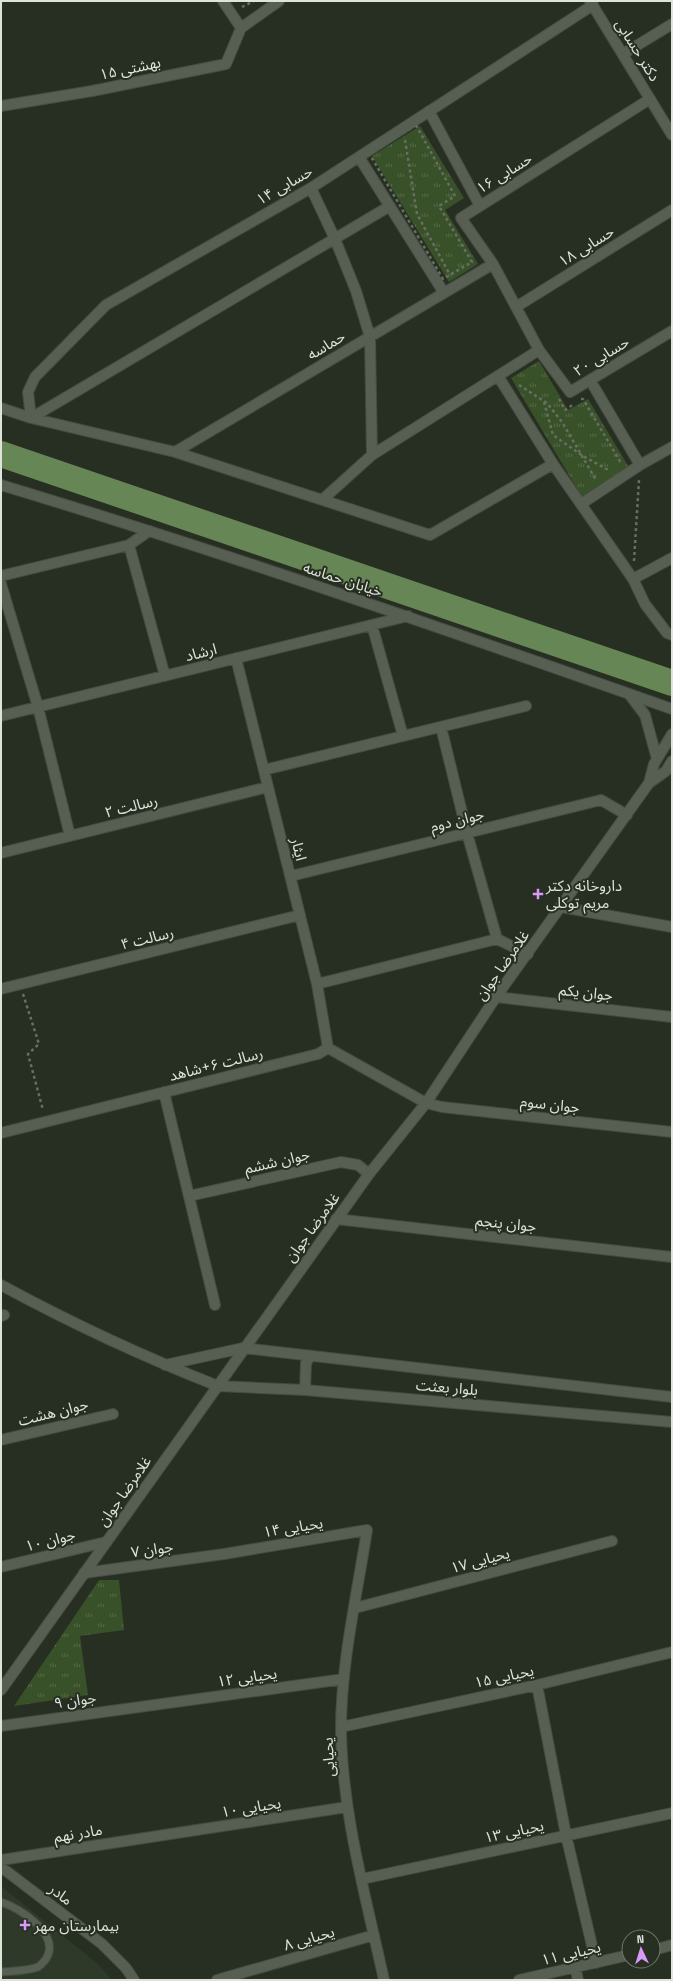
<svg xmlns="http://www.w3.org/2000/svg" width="673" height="1981" font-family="'Space Grotesk','Noto Sans Arabic',sans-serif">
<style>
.built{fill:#2f3929}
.park{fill:url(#park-tufts)}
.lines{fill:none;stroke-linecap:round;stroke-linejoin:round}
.river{stroke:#678655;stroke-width:26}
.service-casing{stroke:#454b42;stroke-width:9}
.minor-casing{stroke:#454b42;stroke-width:12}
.tertiary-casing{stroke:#454b42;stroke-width:12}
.secondary-casing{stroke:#454b42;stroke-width:12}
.path{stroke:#676e63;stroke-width:2.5;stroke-dasharray:3 3;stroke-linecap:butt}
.service{stroke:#565f52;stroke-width:7}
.minor{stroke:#565f52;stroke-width:10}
.tertiary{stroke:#565f52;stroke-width:10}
.secondary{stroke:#565f52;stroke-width:10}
.poi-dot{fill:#d99af7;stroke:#272e22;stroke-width:1.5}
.labels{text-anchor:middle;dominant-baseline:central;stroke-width:4;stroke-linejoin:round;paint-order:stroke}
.street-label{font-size:15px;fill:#dee3db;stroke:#272e22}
.poi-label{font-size:15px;fill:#dee3db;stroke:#272e22;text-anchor:start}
</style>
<defs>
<pattern id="park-tufts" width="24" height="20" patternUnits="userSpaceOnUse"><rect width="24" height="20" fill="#395129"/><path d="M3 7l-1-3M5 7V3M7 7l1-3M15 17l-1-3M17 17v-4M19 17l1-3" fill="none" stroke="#556a47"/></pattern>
</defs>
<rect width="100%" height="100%" fill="#272e22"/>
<path class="built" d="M1,1886l97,78 14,16h-111z"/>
<path class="park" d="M420,126l44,72 -19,12 33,54 -29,18 -77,-126z
M539,361l29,49 20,-11 42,70 -48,28 -71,-119z
M99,1580h20l5,50 -44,6 8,59 -74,11z"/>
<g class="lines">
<path class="river" d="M1,454l671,229"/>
<g class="service-casing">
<path id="service" d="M1,1902c18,6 56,30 47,53 -2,5 -6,9 -10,12 -10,4 -26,4 -37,5"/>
</g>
<g class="minor-casing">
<path id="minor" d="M223,1l18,27
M241,28l38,-27
M623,54l49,-30
M650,99l-189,119 32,46 46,86 31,42 102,-61
M1,106l91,-15 134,-27 15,-36
M429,111l51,95
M359,157l85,136
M311,188l24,51 21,52 14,46 2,118 -50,45
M390,206l-359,212 -3,-26 7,-15 71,-72 205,-117 282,-183
M516,307l156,-97
M498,376l55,88 80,115 12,25 22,29 5,2
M590,380l50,85
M1,408l30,10 144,34 255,83 123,-71
M175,452l318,-188
M372,455l167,-105
M581,504l59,-39 32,-18
M129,545l36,131
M1,576l128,-31 20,-14
M633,579l39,-21
M1,584l37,123 32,129
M372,625l31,111
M236,658l81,326 11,64
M1,716l407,-100
M441,727l26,106 30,106
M264,770l262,-64
M1,853l267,-66
M291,876l310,-76 26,15
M561,907l111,20
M497,939l31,15
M317,984l180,-45
M1,989l299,-74
M496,997l176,20
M164,1092l51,213
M1,1133l317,-79 10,-6 98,55 16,4 230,25
M189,1196l152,-34 17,3 11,9
M336,1219l336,38
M1,1316l3,-1
M1,1440l112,-26
M1,1567l105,-25
M84,1573l140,-19 143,-24c-10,65 -26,133 -26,199 1,85 25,168 43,251
M355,1608l257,-67
M537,1685l29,150 30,128
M1,1726l343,-47
M341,1727l196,-42 135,-33
M1,1860l346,-53
M1,1867l101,77 24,24 8,12
M362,1879l310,-66
M653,1950l19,-5
M575,1967l3,13
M217,1980l157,-45
M519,1980l110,-25"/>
</g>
<g class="tertiary-casing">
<path id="tertiary" d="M1,1285c70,38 143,72 217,101
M165,1365l78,-17"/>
</g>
<g class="secondary-casing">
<path id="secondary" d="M590,1l82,134
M1,485c226,68 449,146 671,224
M629,694l16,21 12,44
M649,783l5,-19 18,-30
M243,1348l429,49
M218,1386l87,4 367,32
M305,1390l1,-27 4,-7
M1,1690l368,-516 57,-71 70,-106 153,-214 17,-12 6,-10"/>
</g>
<path class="path" d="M242,7l12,-6
M416,125l39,71 -16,10 33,56 -29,17 -74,-126z
M405,140l12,74 33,61
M519,385l28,18 15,19 34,58
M559,399l6,11 9,-6
M581,399h2l38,64
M544,402l9,33 30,21 27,15
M634,561l5,-81
M23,994l16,50 -11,10 15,56"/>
<use href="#service" class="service"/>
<use href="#minor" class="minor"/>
<use href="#tertiary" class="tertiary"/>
<use href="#secondary" class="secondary"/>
</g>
<g class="poi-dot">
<path d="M536 888h4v4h4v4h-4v4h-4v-4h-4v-4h4z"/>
<path d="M23 1919h4v4h4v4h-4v4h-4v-4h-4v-4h4z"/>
</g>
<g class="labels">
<g class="street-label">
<text transform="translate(638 50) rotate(58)">دکتر حسابی</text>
<text transform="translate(130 68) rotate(-12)">بهشتی ۱۵</text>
<text transform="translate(504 173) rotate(-32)">حسابی ۱۶</text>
<text transform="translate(284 185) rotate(-30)">حسابی ۱۴</text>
<text transform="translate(586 246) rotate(-32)">حسابی ۱۸</text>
<text transform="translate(326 345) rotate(-31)">حماسه</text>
<text transform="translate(601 356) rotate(-31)">حسابی ۲۰</text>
<text transform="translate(343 579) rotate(18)">خیابان حماسه</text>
<text transform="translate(201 652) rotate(-14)">ارشاد</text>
<text transform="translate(131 806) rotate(-14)">رسالت ۲</text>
<text transform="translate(457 820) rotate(-14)">جوان دوم</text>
<text transform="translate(299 849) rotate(76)">ایثار</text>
<text transform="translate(147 938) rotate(-14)">رسالت ۴</text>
<text transform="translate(502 965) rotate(-55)">غلامرضا جوان</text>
<text transform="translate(586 992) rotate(6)">جوان یکم</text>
<text transform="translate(216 1064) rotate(-14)">رسالت ۶+شاهد</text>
<text transform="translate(550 1104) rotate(6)">جوان سوم</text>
<text transform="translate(277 1161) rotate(-13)">جوان ششم</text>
<text transform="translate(506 1223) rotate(6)">جوان پنجم</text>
<text transform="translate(312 1227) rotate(-54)">غلامرضا جوان</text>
<text transform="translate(447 1387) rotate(5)">بلوار بعثت</text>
<text transform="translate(53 1412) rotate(-14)">جوان هشت</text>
<text transform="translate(124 1491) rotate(-55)">غلامرضا جوان</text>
<text transform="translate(293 1527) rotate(-9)">یحیایی ۱۴</text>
<text transform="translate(50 1540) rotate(-14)">جوان ۱۰</text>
<text transform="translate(152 1549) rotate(-8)">جوان ۷</text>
<text transform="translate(480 1560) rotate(-15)">یحیایی ۱۷</text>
<text transform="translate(504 1676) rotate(-12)">یحیایی ۱۵</text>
<text transform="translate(247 1677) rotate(-8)">یحیایی ۱۲</text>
<text transform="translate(75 1700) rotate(-8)">جوان ۹</text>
<text transform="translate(328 1757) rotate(-93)">یحیایی</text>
<text transform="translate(251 1807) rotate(-9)">یحیایی ۱۰</text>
<text transform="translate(514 1831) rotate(-12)">یحیایی ۱۳</text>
<text transform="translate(78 1833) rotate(-9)">مادر نهم</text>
<text transform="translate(61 1894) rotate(37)">مادر</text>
<text transform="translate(309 1938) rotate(-16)">یحیایی ۸</text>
<text transform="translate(571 1953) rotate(-13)">یحیایی ۱۱</text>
</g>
<g class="poi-label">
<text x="546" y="885">داروخانه دکتر<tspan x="546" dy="17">مریم توکلی</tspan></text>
<text x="34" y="1925">بیمارستان مهر</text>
</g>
</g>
<rect width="673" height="1981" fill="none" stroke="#dee3db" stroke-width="4"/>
<g transform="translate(641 1949) rotate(356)"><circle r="19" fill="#272e22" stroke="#70766c"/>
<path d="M0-3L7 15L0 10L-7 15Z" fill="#d99af7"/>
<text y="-6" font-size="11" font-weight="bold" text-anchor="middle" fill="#dee3db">N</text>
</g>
</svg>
